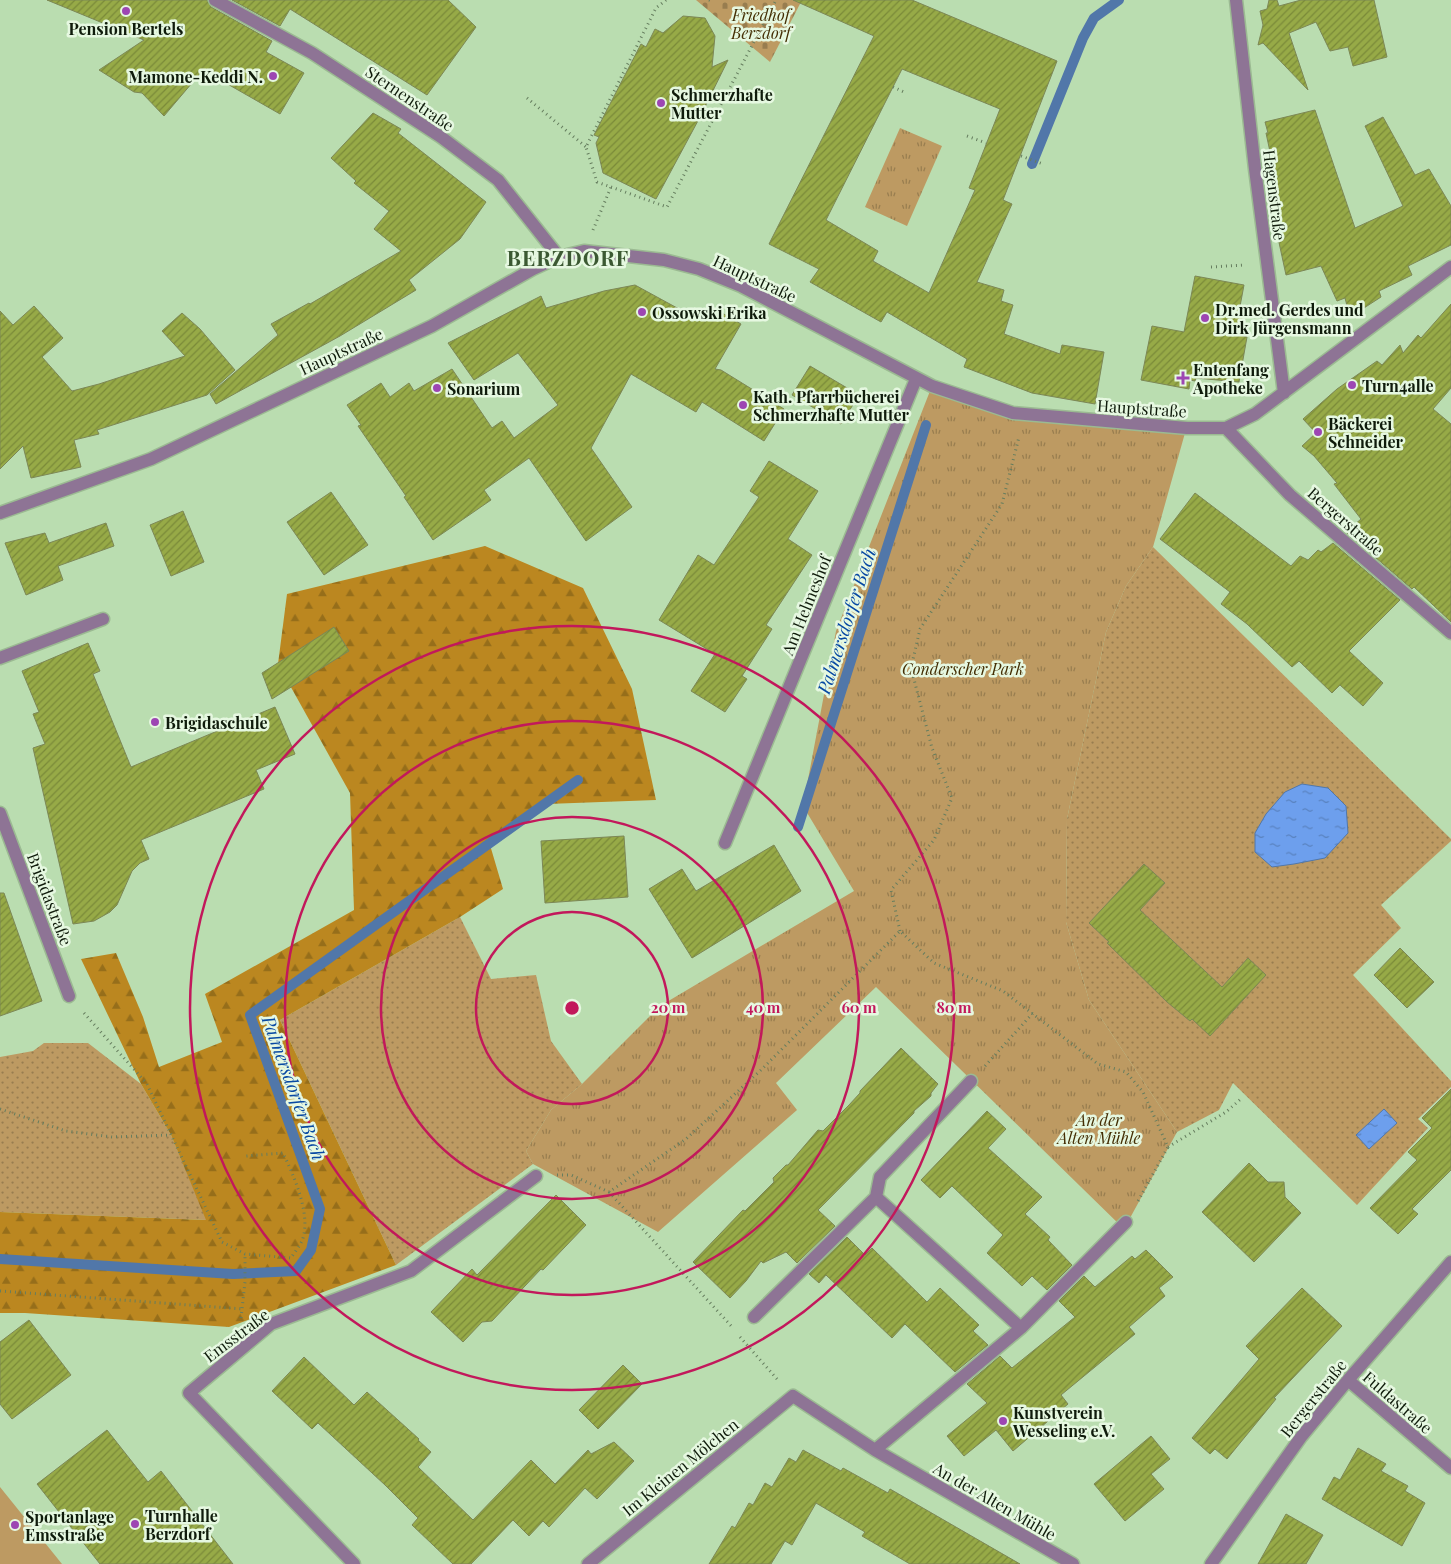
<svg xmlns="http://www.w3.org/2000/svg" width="1451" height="1564" font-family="'Playfair Display',serif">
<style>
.grass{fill:url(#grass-dots)}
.forest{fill:url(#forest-firs)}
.cemetery{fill:url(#cemetery-stones)}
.park{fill:url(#park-tufts)}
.pitch{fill:#bd9a62}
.water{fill:url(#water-ripples);stroke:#5177a9}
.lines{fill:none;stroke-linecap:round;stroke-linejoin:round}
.stream{stroke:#5177a9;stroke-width:10}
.building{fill:url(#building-hatch);stroke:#7c8756;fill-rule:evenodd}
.minor-casing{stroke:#9bba92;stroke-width:15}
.path{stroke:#657d5e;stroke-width:3;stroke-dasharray:1 4;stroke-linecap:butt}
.minor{stroke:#8e7495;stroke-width:12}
.ring{fill:none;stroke:#c2185b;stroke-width:2.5}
.poi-dot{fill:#9d46b3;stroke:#e6f8e1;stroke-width:2}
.labels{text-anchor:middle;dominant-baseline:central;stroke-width:5;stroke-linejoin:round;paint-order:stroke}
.park-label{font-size:16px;font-style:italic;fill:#442e04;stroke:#e6f8e1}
.poi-label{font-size:16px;font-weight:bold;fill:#0f1b0b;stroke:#e6f8e1;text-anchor:start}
.street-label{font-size:16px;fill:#0f1b0b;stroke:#e6f8e1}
.water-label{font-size:18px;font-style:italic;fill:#0849a3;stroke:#e6f8e1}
.district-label{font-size:21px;font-weight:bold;letter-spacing:1px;fill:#3b5932;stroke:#e6f8e1}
.centre{fill:#c2185b;stroke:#e6f8e1;stroke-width:2.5}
.ring-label{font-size:15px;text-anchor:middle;font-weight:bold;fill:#c2185b;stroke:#e6f8e1;stroke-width:5;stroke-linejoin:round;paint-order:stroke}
</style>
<defs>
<pattern id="grass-dots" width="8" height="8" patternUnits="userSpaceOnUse" patternTransform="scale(1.25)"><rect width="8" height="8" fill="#bd9a62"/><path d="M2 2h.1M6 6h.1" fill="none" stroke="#987d4f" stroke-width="1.8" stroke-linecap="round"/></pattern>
<pattern id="forest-firs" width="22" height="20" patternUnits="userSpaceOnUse" patternTransform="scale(1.25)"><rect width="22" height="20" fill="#bb8720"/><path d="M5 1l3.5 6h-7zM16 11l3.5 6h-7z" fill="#966e1a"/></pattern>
<pattern id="cemetery-stones" width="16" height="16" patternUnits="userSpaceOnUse" patternTransform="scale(1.25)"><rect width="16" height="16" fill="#bd9a62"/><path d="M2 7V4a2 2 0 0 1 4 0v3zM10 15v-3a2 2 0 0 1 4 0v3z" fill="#987d4f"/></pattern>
<pattern id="park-tufts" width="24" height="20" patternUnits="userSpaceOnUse" patternTransform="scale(1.25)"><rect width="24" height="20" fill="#bd9a62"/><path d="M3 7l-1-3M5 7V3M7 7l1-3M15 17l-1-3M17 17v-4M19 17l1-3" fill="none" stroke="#987d4f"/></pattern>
<pattern id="water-ripples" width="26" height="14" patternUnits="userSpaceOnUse" patternTransform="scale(1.25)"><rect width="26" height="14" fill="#6d9fed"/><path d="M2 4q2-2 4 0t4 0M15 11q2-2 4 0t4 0" fill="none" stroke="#5881be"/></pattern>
<pattern id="building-hatch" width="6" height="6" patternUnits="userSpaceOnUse" patternTransform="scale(1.25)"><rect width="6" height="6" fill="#97aa47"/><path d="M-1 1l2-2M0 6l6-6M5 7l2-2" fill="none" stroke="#7a8a39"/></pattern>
</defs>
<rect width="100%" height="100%" fill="#baddb0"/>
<path class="grass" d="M1153,547l298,292v2l-70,64 20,23 -48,47 98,106v6l-33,32 10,9 -71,77 -124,-122 -14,27 -42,22 -88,-132 -23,-78 1,-103 39,-187 20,-46z
M460,917l31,62 45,-4 15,66 31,43 -31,26 -25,41 7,13 -137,101 -116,-245z
M44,1043h44l53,41 30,51 36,85 -207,-8v-155l33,-6z"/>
<path class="forest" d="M485,546l98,42 49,101 24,111 -109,4 -57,41 13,44 -43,28 -180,103 116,245 -167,62 -204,-14h-25v-101l206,8 -35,-85 -30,-51 -60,-125 35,-6 27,64 16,50 63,-25 -17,-48 149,-84 -4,-117 -72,-129 9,-70z"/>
<path class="cemetery" d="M696,0h106l-32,62z"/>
<path class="park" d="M900,128l42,18 -35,80 -42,-19z
M930,391l85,27 170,15 -32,114 -27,39 -20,46 -39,187 -1,103 23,78 88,132 -53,97 -248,-242 -100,96 21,27 -139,122 -125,-68 -7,-13 25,-41 31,-26 78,-78 194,-115 -51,-85 33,-175z"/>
<path class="pitch" d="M0,1487l62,77h-62z"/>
<path class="water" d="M1302,784l26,4 18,18 2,27 -23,25 -31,6 -22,3 -17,-15v-19l11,-19 19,-22z
M1384,1109l13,14 -28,26 -13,-14z"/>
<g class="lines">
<path class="stream" d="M1032,164l51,-126 11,-20 25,-18
M798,827l128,-402
M0,1259l233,15 63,-3 15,-21 9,-41 -70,-194 328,-235"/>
</g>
<path class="building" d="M47,0h160l4,7 61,34 -6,11 38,21 -24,41 -77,-44 -39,46 -22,-23 -8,-1 -35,-22 45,-30z
M232,0h216l28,27 -49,68 -137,-86 -10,17z
M793,0h119l145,61 -54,139 9,4 -35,78 27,8 -3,11 12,4 -9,29 56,20 2,-9 42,7 -9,52 -63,-11 -68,-26 3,-8 -80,-47 -6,10 -71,-40 9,-13 -50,-25 105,-208zM902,69l98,40 -31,79 6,2 -46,103 -56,-32 5,-10 -52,-31z
M1269,0h8l2,6 22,-6h73l13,57 -34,9 -5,-19 -18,4 -14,-29 -27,11 19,57 -45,-47 -5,2 5,-20 -3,-14 7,-2z
M683,16l22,2 10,18 -3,31 16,-7 -28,57 -44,82 -53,-26 -7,-30 3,-6 -5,-2 47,-91 5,3 9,-18 8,4z
M1315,110l40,118 48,-22 -38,-80 18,-9 32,58 14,-6 22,37v39l-43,21 4,9 -33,16 2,6 -31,20 -5,-19 -8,3 -16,-35 -35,9 -17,-79 10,-2 -13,-61h2l-3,-11z
M373,113l28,16 -3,4 88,69 -26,37 -51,41 7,10 -76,46 -124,68 -6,-10 68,-59 -7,-11 38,-21 1,1 91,-53 -27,-22 15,-18 -35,-28 2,-2 -25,-23z
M1195,276l49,9 -6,32 5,1 -3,17 7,2 -8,45 -43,-4 -1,3 -5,-1 -1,9 -48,-9 11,-54 32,6z
M635,285l66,36 9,-15 31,18 -26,45 6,1 63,39 -20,32 -62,-39 -6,10 -65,-38 -40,74 41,59 -46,34 -57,-83 -45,32 7,10 -58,40 -29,-43 2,-1 -48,-70 3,-1 -14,-20 34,-22 9,14 19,-14 5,8 38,-22 40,59 10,-7 12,17 44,-33 -40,-52 -44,27 -26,-37 93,-47 5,12 58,-17z
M1451,304v84l-18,21 18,15v198l-37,-35 -2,2 -66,-57 15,-13 -27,-35 3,-1 -23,-27 -12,-10 14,-13 -13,-14 34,-30 40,-28 5,4 18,-20 3,8 15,-18 3,3z
M34,306l29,32 -21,19 30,34 27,-7 86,-28 -23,-25 20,-18 18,16 35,41 -28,25 -110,35 2,4 -25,6 7,27 -50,11 -8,-32 -23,23v-158l13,14z
M810,366l49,29 -18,29 -49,-29z
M769,461l49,30 -30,48 24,16 -46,70 6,4 -30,47 5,3 -22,33 -34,-21 24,-37 -56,-34 39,-65 16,10 45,-68 -9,-6z
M331,492l37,53 -44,30 -37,-53z
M1195,493l96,73 9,-10 8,4 10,-10 3,2 12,-9 67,57 -51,51 34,32 -20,23 -23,-21 -8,8 -33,-32 -7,6 -45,-43 -26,-20 9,-12 -70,-53z
M183,511l21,51 -33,14 -21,-51z
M106,523l8,23 -56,20 5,14 -37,15 -21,-52 40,-10 4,10z
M334,627l15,24 -77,48 -10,-26z
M88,643l12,28 -7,3 38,93 144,-60 20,47 -39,16 8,19 -123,51 8,19 -9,4 -8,8 -15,34 -7,7 -16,9 -21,3 -40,-176 12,-4 -12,-30 6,-2 -17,-41z
M624,836l4,61 -83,6 -4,-62z
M774,845l27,46 -109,67 -43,-69 33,-20 14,22z
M1144,864l21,19 -25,27 82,77 26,-29 18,17 -56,61 -18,-17 -2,2 -23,-19 -60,-59 2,-1 -20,-19z
M0,893h4l38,108 -42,15z
M1400,948l34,34 -27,26 -33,-33z
M901,1048l37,36 -7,9v3l-17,15v2l-96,97 17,16 -38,37 -11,-11 -23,11 -2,-2 -15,20 -16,17 -37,-36 50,-52 2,1 29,-29 -1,-4 13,-13h2l30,-35 5,1 26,-26 11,-12v-2z
M1451,1089v81l-39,39 6,5 -20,20 -28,-26 47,-48 -9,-8 24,-24 -10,-10z
M987,1111l19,18 -18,19 54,49 -17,17 25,23 -2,3 24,25 -25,25 -15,-14 -10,10 -35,-33 16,-18 -51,-49 -12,12 -19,-18z
M1249,1163l19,19h16l1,15 16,16 -47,49 -52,-50z
M556,1195l30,30 -43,45 -2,-1 -49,52 -10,1 -19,20 -32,-30 41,-43 5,6z
M847,1237l18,18 7,-7 55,54 13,-14 39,37 -6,6 15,14 -33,27 -50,-48 -13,14 -66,-63 -7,8 -10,-9z
M1146,1250l27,27 -14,11 6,8 -36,31 6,7 -74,61 7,9 -55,47 -17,-21 -32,26 -17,-20 40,-33 -20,-19 33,-28 12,12 63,-51 -16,-16 25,-25 11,11 37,-31 3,3z
M1302,1288l40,38 -68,72 2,1 -49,60 -12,-10 -5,5 -18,-16 67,-79 -13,-13z
M29,1320l42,55 -59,44 -12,-15v-62z
M304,1357l50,48 13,-13 52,47 -1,1 13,12 -13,15 55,53 58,-60 24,24 33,-34 3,4 23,-12 20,19 -37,38 -12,-11 -36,39 -6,-6 -14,15 -16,-16 -42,44h-18l-41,-39 6,-7 -33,-33 -67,-62 -6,6 -40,-38z
M623,1365l19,19 -44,45 -19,-19z
M107,1430l41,52 13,-11 72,93h-133l-63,-80z
M1151,1436l19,23 -19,15 13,15 -39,32 -31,-37z
M1358,1448l28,16 -5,7 27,15 -3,5 20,12 -23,43 -80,-47 12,-22 6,3z
M803,1450l38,21 2,-3 45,25 2,-4 130,75h-110l-48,-28 3,-4 -49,-29 -24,42 -7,-4 -14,23h-62l23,-38 3,2 14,-25 4,2 12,-22 7,4 17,-29 7,4z
M1286,1514l37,21 -17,29h-48z"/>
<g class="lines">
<g class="minor-casing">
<path id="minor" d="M215,0l97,53 129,84 57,43 61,77
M1236,0l19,169 29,224
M1226,428l64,67 161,138
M0,513l151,-54 281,-133 101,-57 26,-12 25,-6 80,9 35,9 42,17 191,100 81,27 174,15h39l29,-14 196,-147
M0,658l103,-39
M0,813l69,183
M725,843l191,-464
M876,1197l145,131
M754,1317l122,-120 4,-20 91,-96
M1348,1380l103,88
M875,1450l146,-122 105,-106
M354,1564l-165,-171 82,-69 140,-53 125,-95
M588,1564l205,-168 82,54 198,114
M1211,1564l90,-127 47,-57 103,-118"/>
</g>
<path class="path" d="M666,0l-10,8 -70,139 11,35 70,25 109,-207
M709,0l2,1 1,-1
M893,87l11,5
M527,98l59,49
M967,136l19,7
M1021,156l22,8
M593,230l18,-43
M1211,267l33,-2
M900,931l-9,-41 43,-50 18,-42 -20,-50 -21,-80 9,-39 82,-125 17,-67
M84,1013l63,71 75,158 23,12 46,4c3,-5 8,-11 11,-17 10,-25 -8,-65 -19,-88l-37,3
M985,1066l48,-53
M0,1109l66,22 46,6 59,-2
M1168,1147l58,-35 16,-14
M557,1175h14l38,17 77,-53 75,-69 139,-139 34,32 69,28 95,73 28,8 17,20 25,55 -31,56
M609,1192l124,136
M0,1291l243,18
M241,1318l4,-36v-28
M740,1337l37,42"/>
<use href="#minor" class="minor"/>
</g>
<g class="ring">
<circle cx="572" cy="1008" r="96"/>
<circle cx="572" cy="1008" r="191"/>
<circle cx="572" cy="1008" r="287"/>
<circle cx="572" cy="1008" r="382"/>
</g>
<g class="poi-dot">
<circle cx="126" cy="11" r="5"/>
<circle cx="273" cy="76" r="5"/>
<circle cx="661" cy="103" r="5"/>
<circle cx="642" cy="312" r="5"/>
<circle cx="1205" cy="318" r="5"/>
<path d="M1180.5 370.5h5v5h5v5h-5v5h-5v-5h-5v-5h5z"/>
<circle cx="1352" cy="385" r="5"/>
<circle cx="437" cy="388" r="5"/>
<circle cx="743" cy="405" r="5"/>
<circle cx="1318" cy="432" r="5"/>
<circle cx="155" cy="722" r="5"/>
<circle cx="1003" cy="1421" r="5"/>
<circle cx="135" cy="1524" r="5"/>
<circle cx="15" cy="1525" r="5"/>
</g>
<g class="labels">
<g class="park-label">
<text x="761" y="14">Friedhof<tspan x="761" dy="18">Berzdorf</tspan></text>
<text x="963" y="668">Conderscher Park</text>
<text x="1099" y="1119">An der<tspan x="1099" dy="18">Alten Mühle</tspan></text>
</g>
<g class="poi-label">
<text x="126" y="28" text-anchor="middle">Pension Bertels</text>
<text x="263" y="76" text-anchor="end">Mamone-Keddi N.</text>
<text x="671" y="94">Schmerzhafte<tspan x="671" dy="18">Mutter</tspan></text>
<text x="1215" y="309">Dr.med. Gerdes und<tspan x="1215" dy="18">Dirk Jürgensmann</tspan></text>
<text x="652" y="312">Ossowski Erika</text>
<text x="1193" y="369">Entenfang<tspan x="1193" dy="18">Apotheke</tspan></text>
<text x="1362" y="385">Turn4alle</text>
<text x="447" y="388">Sonarium</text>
<text x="753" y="396">Kath. Pfarrbücherei<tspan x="753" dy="18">Schmerzhafte Mutter</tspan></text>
<text x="1328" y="423">Bäckerei<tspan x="1328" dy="18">Schneider</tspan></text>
<text x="165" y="722">Brigidaschule</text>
<text x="1013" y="1412">Kunstverein<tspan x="1013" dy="18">Wesseling e.V.</tspan></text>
<text x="145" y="1515">Turnhalle<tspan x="145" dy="18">Berzdorf</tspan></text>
<text x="25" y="1516">Sportanlage<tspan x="25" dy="18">Emsstraße</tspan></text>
</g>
<g class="street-label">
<text transform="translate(410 98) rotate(34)">Sternenstraße</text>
<text transform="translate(1275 195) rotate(83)">Hagenstraße</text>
<text transform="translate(755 278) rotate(25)">Hauptstraße</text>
<text transform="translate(341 351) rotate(-25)">Hauptstraße</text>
<text transform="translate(1142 408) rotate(4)">Hauptstraße</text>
<text transform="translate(1346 521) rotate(41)">Bergerstraße</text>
<text transform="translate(806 605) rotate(-68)">Am Helmeshof</text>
<text transform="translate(50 899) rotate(69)">Brigidastraße</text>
<text transform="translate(236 1335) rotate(-37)">Emsstraße</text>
<text transform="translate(1313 1398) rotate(-51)">Bergerstraße</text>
<text transform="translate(1398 1402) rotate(41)">Fuldastraße</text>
<text transform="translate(680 1467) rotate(-39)">Im Kleinen Mölchen</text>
<text transform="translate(995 1501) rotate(30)">An der Alten Mühle</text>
</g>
<g class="water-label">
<text transform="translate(846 621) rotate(-72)">Palmersdorfer Bach</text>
<text transform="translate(294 1088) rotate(70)">Palmersdorfer Bach</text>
</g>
<g class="district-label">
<text x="568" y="257">BERZDORF</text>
</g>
</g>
<circle cx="572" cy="1008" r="8" class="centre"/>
<g class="ring-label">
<text x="668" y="1013">20 m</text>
<text x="763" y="1013">40 m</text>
<text x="859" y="1013">60 m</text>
<text x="954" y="1013">80 m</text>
</g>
</svg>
